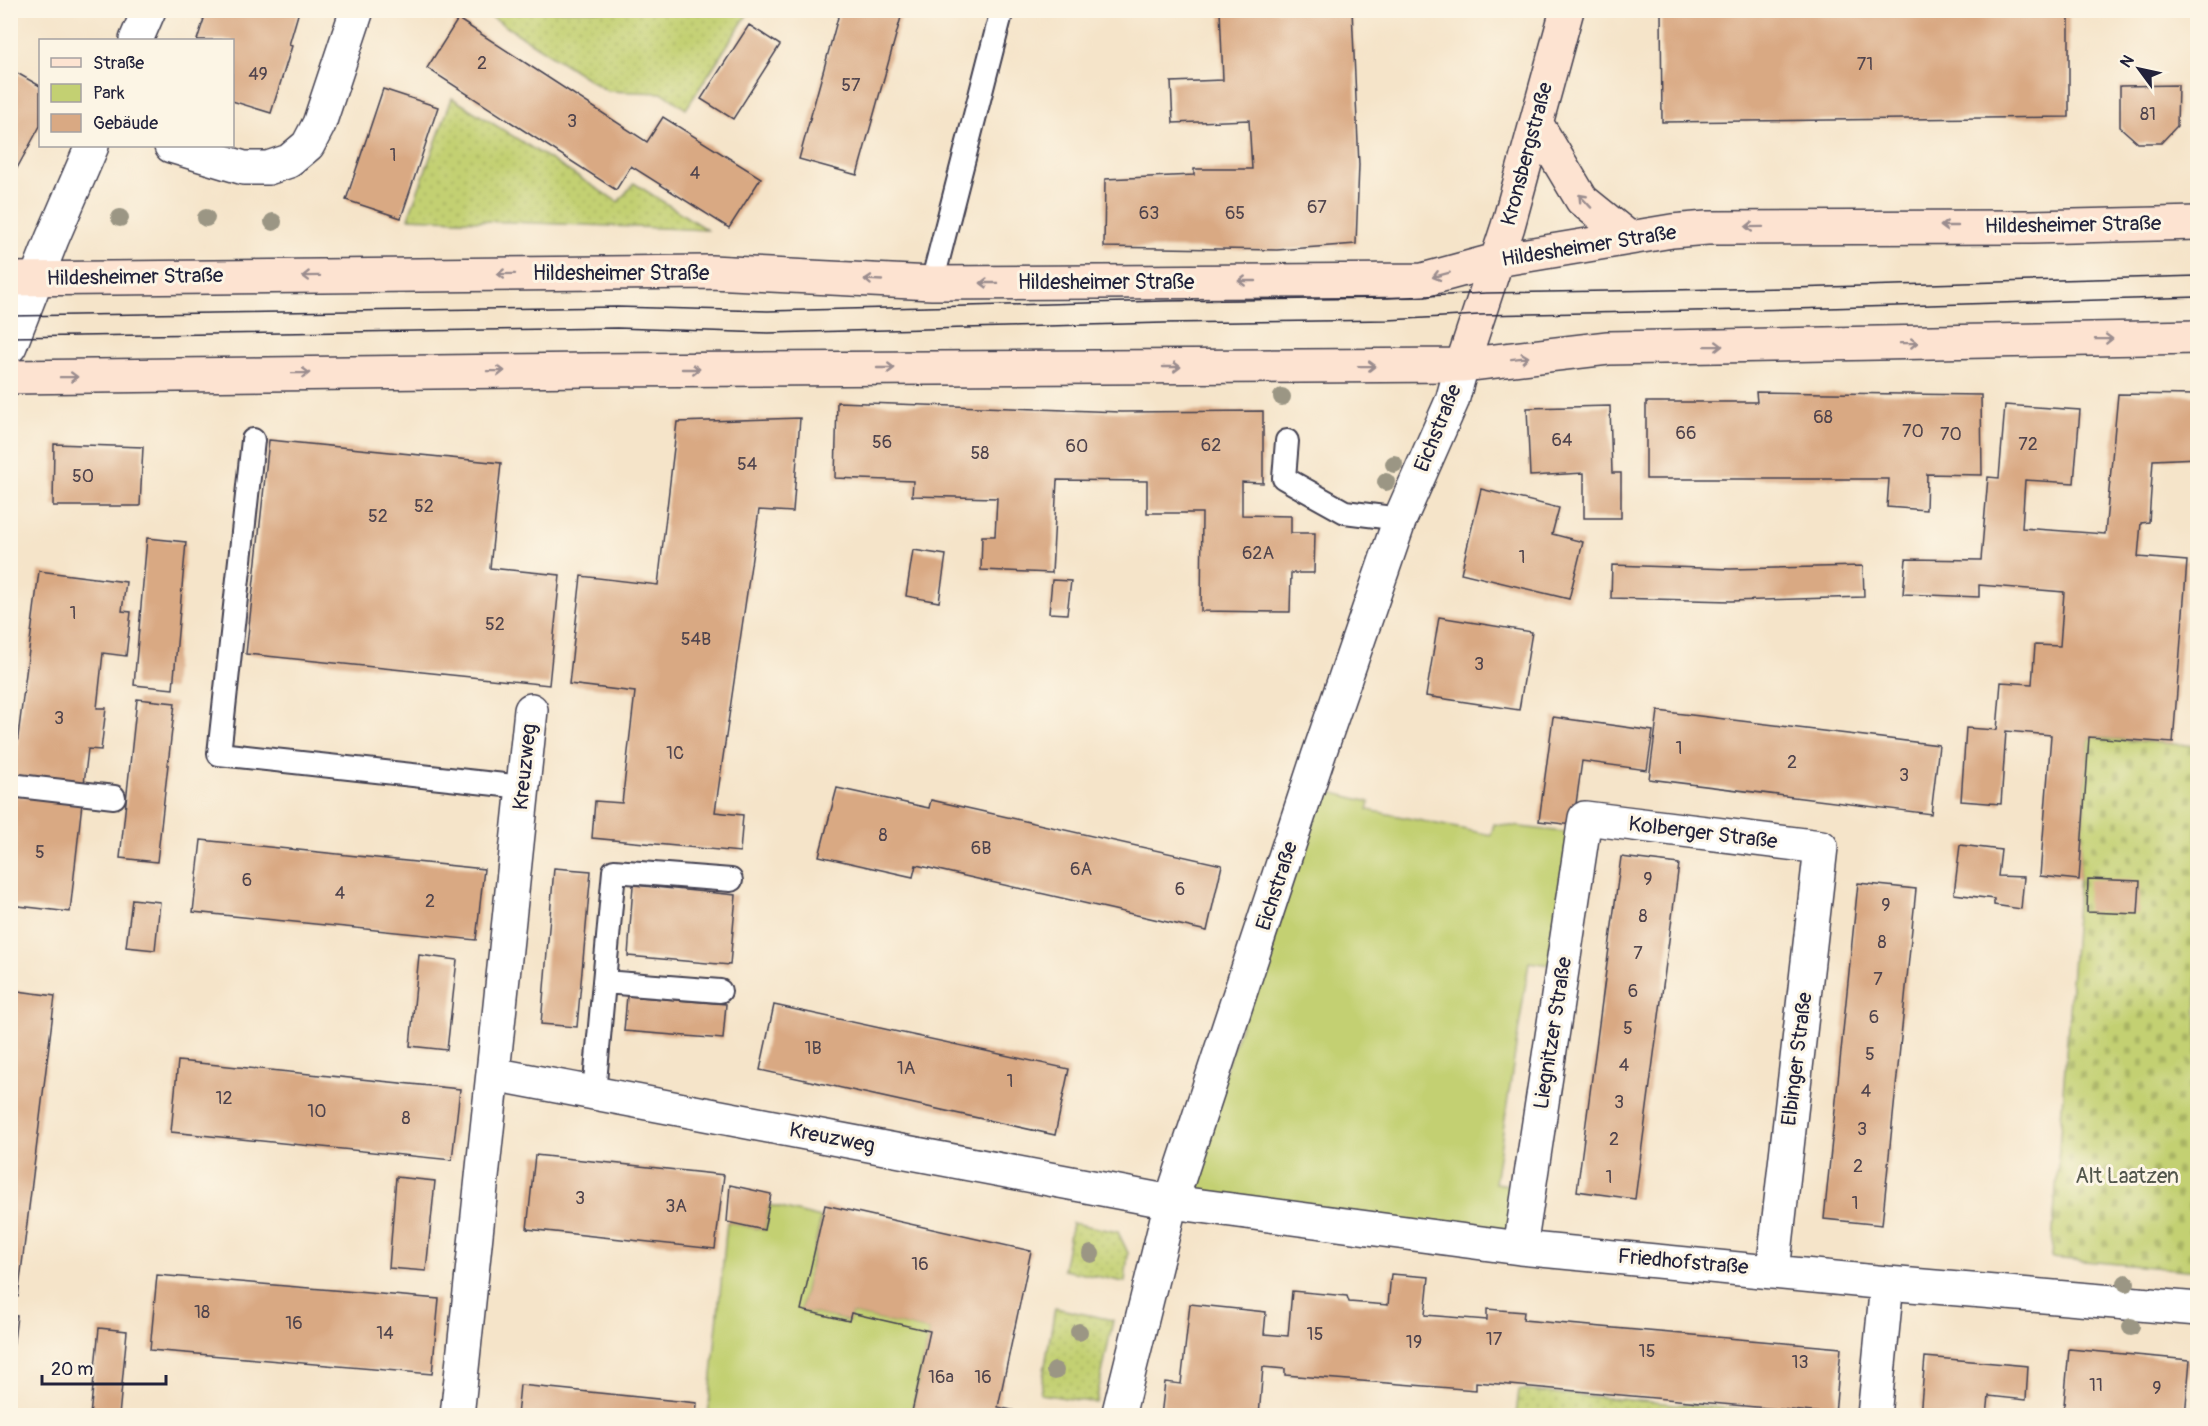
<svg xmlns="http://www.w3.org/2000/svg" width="2208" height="1426" font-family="Pangolin,sans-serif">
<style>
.grass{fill:url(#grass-dots);stroke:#727956;stroke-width:1.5}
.cemetery{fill:url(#cemetery-stones);stroke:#727956;stroke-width:1.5}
.park{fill:#c3d072;stroke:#727956;stroke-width:1.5}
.building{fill:#d9a983}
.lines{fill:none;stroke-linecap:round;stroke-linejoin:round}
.lane-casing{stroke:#423f50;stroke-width:26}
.street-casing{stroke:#423f50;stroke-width:36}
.secondary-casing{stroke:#423f50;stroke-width:36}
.lane{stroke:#fff;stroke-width:22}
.street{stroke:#fff;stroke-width:33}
.secondary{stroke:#fde3d1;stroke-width:33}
.tram{stroke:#22223b;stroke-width:1.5}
.tree{fill:#9b9684}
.oneway{stroke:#9a8c8e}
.labels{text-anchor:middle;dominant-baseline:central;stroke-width:6;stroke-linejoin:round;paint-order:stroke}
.number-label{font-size:18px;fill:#50444d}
.street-label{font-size:21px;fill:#22223b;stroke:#fcf5e5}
.park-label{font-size:21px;fill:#52564c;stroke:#fcf5e5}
</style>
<defs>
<pattern id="grass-dots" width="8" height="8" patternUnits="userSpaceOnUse" patternTransform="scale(1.5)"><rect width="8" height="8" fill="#c3d072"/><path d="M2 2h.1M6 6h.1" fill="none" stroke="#a7b264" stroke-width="1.8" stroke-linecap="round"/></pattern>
<pattern id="cemetery-stones" width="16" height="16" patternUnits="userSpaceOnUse" patternTransform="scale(1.5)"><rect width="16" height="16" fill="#c3d072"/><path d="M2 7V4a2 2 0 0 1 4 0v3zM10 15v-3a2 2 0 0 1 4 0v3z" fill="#a7b264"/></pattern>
</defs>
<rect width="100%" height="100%" fill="#fcf5e5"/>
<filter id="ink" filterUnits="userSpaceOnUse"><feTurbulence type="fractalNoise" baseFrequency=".0167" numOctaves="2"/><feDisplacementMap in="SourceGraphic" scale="12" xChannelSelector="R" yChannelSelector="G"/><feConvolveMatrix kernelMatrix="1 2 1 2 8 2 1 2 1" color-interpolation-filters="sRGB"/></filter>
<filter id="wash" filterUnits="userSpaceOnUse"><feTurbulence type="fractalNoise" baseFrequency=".008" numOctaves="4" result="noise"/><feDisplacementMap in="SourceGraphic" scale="24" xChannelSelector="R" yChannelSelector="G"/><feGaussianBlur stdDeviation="1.35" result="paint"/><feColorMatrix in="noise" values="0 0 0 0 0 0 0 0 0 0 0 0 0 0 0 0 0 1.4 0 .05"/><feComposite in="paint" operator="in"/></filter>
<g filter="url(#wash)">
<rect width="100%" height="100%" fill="#f5e4c9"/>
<path class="grass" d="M738,10l9,5 -61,94 -23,-16 -56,-2 -125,-80z
M452,98l166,104 16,-19 73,47 -299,-12z
M1072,1223l46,9 10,21 -3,29 -62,-12z
M1055,1308l58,12 -17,83 -56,-9z
M1519,1390l269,24v1h-272z"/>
<path class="cemetery" d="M2089,737l108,9v525l-146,-13z"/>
<path class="park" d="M1322,790l48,12 -2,8 123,25 3,-11 88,10 -23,132 -30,-4 -34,221 31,4 -8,48 -337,-36z
M769,1205l52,13 -20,92 48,11 2,-8 79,18 -19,84 -203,1 19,-194 37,8z"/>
<g id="blocks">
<path class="building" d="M201,10l98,1 -10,34 3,1 -21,67 -39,-12v-61h-35l7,-21 -5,-2z
M840,10h63l-46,165 -58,-16z
M1220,10h132l7,155 -3,79 -79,6 -173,-3 1,-68 89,-4v-6h58l-3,-49 -76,3 -2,-41 52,-2z
M1661,10h408v107l-407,5z
M458,19l189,123 16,-25 98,61 -32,50 -98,-62 -15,24 -189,-122z
M749,25l31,20 -47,74 -32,-20z
M10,69l30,17v40l-30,55z
M2178,85l-1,41 -16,17h-23l-18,-16v-41z
M383,89l55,18 -37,111 -55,-18z
M1756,392l225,3 1,80 -55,-1 -1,36 -39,-3 2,-28h-243v-77h111z
M2118,394l80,1v63l-45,2 -4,62 -8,1 -3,34 49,4 -14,182 -84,-6 -10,143 -39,-4 11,-141 -45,-4 -5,73 -40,-3 5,-73 31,2 4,-48 31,2 3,-39 25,1 4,-54 -85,-7v12l-76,-3 3,-35 75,1 7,-83 11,1 6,-73 75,5 -6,73 -49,-3 -3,48 83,6z
M837,402l284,10 142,-1v72l-21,-1v33l49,1v17h24l-1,40h-23l-1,39 -89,-1 1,-98h-55v-32l-90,-1 -5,93 -71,-3 1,-34h13l2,-38 -85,-2 1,-15 -78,-3z
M1610,406l2,67h9v45h-37v-45l-54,3 -3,-68z
M800,418l-7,94 -34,-2 -44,302 28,3 -3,37 -148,-14 3,-37 27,2 13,-111 -66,-8 12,-108 77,9 19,-163z
M269,440l232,23 -11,105 70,7 -11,110 -303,-31z
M54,444l89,3 -3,59h-87z
M1481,489l78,19 -7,26 31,8 -14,57 -108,-26z
M147,538l39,4 -13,147 -39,-4z
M913,550l33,5 -7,47 -33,-6z
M1612,565l118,4 133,-3 1,31 -133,4 -120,-3z
M39,571l87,11 -4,29 9,1 -5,44 -23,-3 -6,55h9l-5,42 -13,-1 -4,35 -71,-8z
M1052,580l19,1 -4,33 -18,-1z
M1439,617l93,15 -13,78 -93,-14z
M137,699l38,4 -18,159 -37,-4z
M1658,711l281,34 -8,69 -282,-35z
M1553,717l100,14 -6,39 -65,-9 -9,64 -34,-4z
M837,788l92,20 2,-8 291,65 -15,66 -291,-66 -3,12 -94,-21z
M10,795l72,8 -12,109 -60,-7z
M201,840l283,29 -8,71 -283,-28z
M1960,845l41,5 -3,26 26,1 -3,32 -27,-4v-6l-40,-5z
M1621,857l58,7 -44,335 -58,-8z
M554,868l37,3 -14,156 -36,-3z
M2088,879l52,2 -2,33 -51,-2z
M1858,883l58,6 -34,336 -58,-6z
M633,885l103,10 -6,70 -102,-9z
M132,899l28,3 -5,48 -29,-3z
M419,955l38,5 -10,90 -37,-4z
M10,990l45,6 -37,301 -8,-1z
M627,996l99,8 -3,35 -99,-8z
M774,1005l295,64 -14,66 -295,-65z
M178,1061l282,28 -8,71 -281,-28z
M535,1155l189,20 -9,74 -188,-20z
M396,1177l39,4 -9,90 -37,-3z
M730,1185l41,9 -7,36 -37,-8z
M825,1205l206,46 -33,156 40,9h-127l19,-85 -79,-18 -2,8 -48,-11z
M1391,1274l38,3 -4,38 62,5v-11l37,3 -1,8 318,28 -6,66 -359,-32v8l-191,-15v-6l-22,-2 -4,49h-98l4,-34 16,2 9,-80 76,8 -2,22 24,2 4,-45 55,5 2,6 39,3z
M157,1275l282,24 -7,75 -282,-24z
M10,1315l7,1 -5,41h-2z
M99,1328l28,3 -8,85h-29z
M2069,1349l121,11 -5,56h-122z
M1925,1357l103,9 -2,34 -37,-4 -2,20h-67z
M520,1385l177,18 -1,13h-179z"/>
</g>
</g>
<g filter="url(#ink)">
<use href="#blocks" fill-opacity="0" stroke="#423f50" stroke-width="1.5"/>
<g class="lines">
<g class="lane-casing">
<path id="lane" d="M932,283l70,-273
M253,440l-34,314 304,33
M1287,441l-3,37 61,34 55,7
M10,785l104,12
M604,982l116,9
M594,1093l20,-222 117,9"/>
</g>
<g class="street-casing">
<path id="street" d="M136,40l13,-30
M171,146l73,22h24l21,-7 19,-16 11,-21 38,-114
M10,346l42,-107 40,-93
M493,1074l678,128 349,46 367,35 311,26
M1520,1248l65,-430 236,29 -48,424
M457,1416l74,-706
M1118,1416l53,-214 147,-445 82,-238 52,-118 10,-36
M1874,1416l13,-133"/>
</g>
<g class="secondary-casing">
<path id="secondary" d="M1536,123l46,77 47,38
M10,279l701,-7 221,11 491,-3 74,-20 175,-29 35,-3 324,-1 167,-4
M1462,365l46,-139 59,-216
M10,377l581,-7 871,-5 146,-17 590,-11"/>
</g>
<use href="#lane" class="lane"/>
<use href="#street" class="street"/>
<use href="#secondary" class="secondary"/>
<path class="tram" d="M10,316l607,-9 151,4 396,-10 224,-3 98,-5 306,-5 406,-12
M10,337l607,-9 151,5 396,-10 224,-3 91,-5 315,-6 404,-12"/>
</g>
<g class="tree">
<circle cx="120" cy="218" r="9"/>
<circle cx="206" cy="218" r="9"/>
<circle cx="273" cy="222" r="9"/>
<circle cx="1282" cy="397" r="9"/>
<circle cx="1394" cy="464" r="9"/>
<circle cx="1386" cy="482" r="9"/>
<circle cx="1091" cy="1254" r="9"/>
<circle cx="2126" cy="1283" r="9"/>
<circle cx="2131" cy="1327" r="9"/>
<circle cx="1079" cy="1332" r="9"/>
<circle cx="1055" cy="1371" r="9"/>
</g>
<defs><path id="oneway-shaft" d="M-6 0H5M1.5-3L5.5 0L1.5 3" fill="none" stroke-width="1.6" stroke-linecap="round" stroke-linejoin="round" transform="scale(1.5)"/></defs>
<g class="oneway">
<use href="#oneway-shaft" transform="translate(1585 201) rotate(-133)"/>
<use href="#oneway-shaft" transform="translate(1949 226) rotate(-180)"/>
<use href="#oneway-shaft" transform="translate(1754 227) rotate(179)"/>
<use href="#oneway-shaft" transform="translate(506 274) rotate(179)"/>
<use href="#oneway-shaft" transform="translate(1441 275) rotate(165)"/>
<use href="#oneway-shaft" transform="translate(311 276) rotate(179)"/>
<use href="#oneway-shaft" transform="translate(873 280) rotate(-177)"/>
<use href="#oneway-shaft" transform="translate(1247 281) rotate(180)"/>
<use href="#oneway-shaft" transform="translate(989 283) rotate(180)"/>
<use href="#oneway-shaft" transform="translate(2104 339) rotate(-1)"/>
<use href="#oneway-shaft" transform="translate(1909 343) rotate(-1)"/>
<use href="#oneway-shaft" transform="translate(1714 346) rotate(-1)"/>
<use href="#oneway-shaft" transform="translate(1520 358) rotate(-7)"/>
<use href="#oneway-shaft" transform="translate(1367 366) rotate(-1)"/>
<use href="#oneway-shaft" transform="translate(1172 367)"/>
<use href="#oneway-shaft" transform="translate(886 368)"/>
<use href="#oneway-shaft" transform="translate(691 369)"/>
<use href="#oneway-shaft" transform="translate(496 371) rotate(-1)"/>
<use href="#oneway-shaft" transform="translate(301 373) rotate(-1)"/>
<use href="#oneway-shaft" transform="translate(69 377) rotate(-1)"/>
</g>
</g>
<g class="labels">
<g class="number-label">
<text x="482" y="63">2</text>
<text x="1865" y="64">71</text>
<text x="258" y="74">49</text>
<text x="851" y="85">57</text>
<text x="2148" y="114">81</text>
<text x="572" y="121">3</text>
<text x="393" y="155">1</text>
<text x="695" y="173">4</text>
<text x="1317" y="207">67</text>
<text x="1149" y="213">63</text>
<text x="1235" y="213">65</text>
<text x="1823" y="417">68</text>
<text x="1913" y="431">70</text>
<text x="1686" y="433">66</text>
<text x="1951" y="434">70</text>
<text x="1562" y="440">64</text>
<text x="882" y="442">56</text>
<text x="2028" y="444">72</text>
<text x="1211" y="445">62</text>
<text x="1077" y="446">60</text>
<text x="980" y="453">58</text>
<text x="747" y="464">54</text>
<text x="83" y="476">50</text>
<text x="424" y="506">52</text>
<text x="378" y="516">52</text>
<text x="1258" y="553">62A</text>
<text x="1522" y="557">1</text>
<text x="73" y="613">1</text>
<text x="495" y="624">52</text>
<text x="696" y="639">54B</text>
<text x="1479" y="664">3</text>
<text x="59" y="718">3</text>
<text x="1679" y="748">1</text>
<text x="675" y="753">1C</text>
<text x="1792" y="762">2</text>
<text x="1904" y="775">3</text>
<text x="883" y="835">8</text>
<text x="981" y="848">6B</text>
<text x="40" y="852">5</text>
<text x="1081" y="869">6A</text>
<text x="1648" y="879">9</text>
<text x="247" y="880">6</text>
<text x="1180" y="889">6</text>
<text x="340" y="893">4</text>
<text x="430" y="901">2</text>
<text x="1886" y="905">9</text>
<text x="1643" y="916">8</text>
<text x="1882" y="942">8</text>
<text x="1638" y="953">7</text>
<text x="1878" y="979">7</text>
<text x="1633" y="991">6</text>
<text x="1874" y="1017">6</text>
<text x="1628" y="1028">5</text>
<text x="813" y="1048">1B</text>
<text x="1870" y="1054">5</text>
<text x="1624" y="1065">4</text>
<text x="906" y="1068">1A</text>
<text x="1010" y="1081">1</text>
<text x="1866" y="1091">4</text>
<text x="224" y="1098">12</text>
<text x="1619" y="1102">3</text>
<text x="317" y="1111">10</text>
<text x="406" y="1118">8</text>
<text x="1862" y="1129">3</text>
<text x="1614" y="1139">2</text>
<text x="1858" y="1166">2</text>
<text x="1609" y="1177">1</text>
<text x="580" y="1198">3</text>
<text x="1855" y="1203">1</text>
<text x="676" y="1206">3A</text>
<text x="920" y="1264">16</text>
<text x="202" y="1312">18</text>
<text x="294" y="1323">16</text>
<text x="385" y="1333">14</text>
<text x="1315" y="1334">15</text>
<text x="1494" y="1339">17</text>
<text x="1414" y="1342">19</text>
<text x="1647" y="1351">15</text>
<text x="1800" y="1362">13</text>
<text x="941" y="1377">16a</text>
<text x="983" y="1377">16</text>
<text x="2096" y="1385">11</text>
<text x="2157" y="1388">9</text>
</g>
<g class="street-label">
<text transform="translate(1527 154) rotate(-75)">Kronsbergstraße</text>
<text transform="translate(2073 225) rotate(-1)">Hildesheimer Straße</text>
<text transform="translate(1589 246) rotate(-9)">Hildesheimer Straße</text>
<text x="621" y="273">Hildesheimer Straße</text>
<text transform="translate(135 277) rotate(-1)">Hildesheimer Straße</text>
<text x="1106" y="282">Hildesheimer Straße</text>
<text transform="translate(1438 428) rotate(-68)">Eichstraße</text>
<text transform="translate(525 767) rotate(-84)">Kreuzweg</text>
<text transform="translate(1703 833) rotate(7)">Kolberger Straße</text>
<text transform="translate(1277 886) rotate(-72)">Eichstraße</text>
<text transform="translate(1553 1033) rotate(-81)">Liegnitzer Straße</text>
<text transform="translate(1797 1059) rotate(-83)">Elbinger Straße</text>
<text transform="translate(832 1138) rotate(11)">Kreuzweg</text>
<text transform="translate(1683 1262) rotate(5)">Friedhofstraße</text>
</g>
<g class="park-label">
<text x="2127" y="1176">Alt Laatzen</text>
</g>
</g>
<rect width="2208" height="1426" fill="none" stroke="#fcf5e5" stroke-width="36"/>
<rect x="39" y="39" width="195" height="108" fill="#fcf5e5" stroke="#a5a1a1" stroke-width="1.5"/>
<rect x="51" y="58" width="30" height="9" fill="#fde3d1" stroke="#a5a1a1" stroke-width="1.5"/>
<text x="93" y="69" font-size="18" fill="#22223b">Straße</text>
<rect x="51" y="84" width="30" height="18" fill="#c3d072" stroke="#a5a1a1" stroke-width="1.5"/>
<text x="93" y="99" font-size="18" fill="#22223b">Park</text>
<rect x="51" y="114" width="30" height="18" fill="#d9a983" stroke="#a5a1a1" stroke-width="1.5"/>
<text x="93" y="129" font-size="18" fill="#22223b">Gebäude</text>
<g transform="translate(2139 69) rotate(303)" stroke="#fcf5e5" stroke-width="4.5" paint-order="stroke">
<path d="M0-4.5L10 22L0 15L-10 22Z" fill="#22223b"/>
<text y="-9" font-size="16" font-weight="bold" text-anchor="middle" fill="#22223b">N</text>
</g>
<path d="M42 1375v9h124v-9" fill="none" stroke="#22223b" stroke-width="3"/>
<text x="51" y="1375" font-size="18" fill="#22223b" stroke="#fcf5e5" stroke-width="4.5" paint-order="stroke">20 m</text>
</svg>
